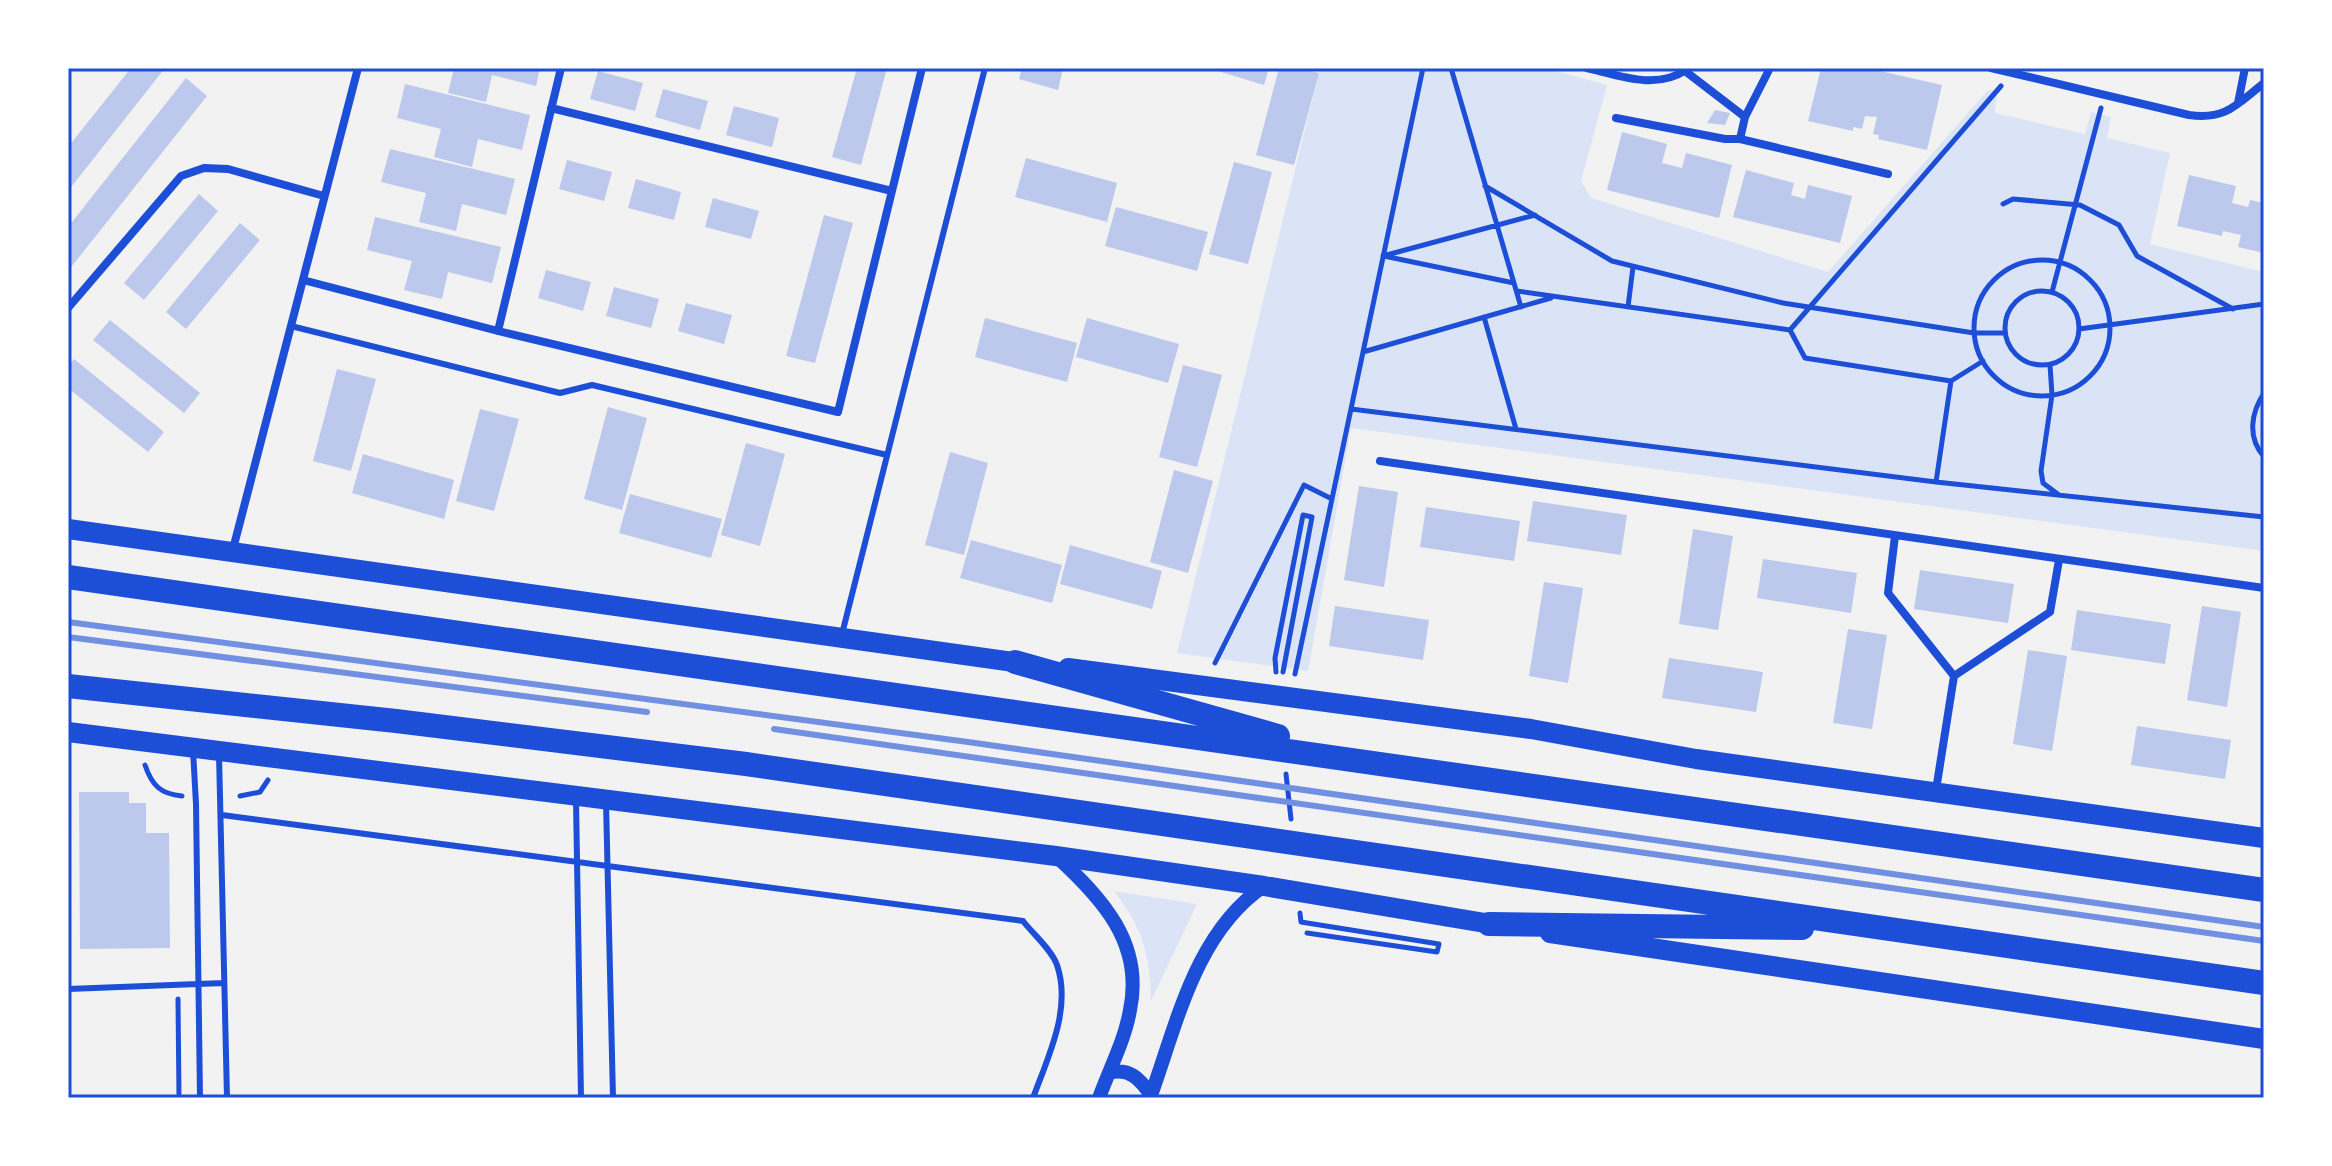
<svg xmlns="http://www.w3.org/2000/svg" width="2332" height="1166" font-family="'Exo 2',sans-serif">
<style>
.green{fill:#dbe4f7}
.building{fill:#bdc9ec}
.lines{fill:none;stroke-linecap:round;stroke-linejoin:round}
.path{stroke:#1d4ed8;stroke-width:5}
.service{stroke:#1d4ed8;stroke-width:6}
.minor{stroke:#1d4ed8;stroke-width:8}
.tertiary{stroke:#1d4ed8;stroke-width:14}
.primary{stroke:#1d4ed8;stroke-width:20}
.motorway{stroke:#1d4ed8;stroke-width:24}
.rail{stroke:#7290e2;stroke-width:6}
.neatline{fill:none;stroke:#1d4ed8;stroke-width:3}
</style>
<rect width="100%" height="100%" fill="#f2f2f2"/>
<path class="green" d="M1320,68h225l62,17 -26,96 10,17 237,74 160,-182 9,1 -2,22 90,21 6,-22 20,5 -4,21 63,15 -20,91 114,28v279l-913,-123 -43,243 -131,-18z
M1114,891l83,13 -46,97c-1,-46 -8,-73 -37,-110z"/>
<path class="building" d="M131,68h34l-97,123v-44z
M454,68h86l-4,18 -44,-11 -6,27 -38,-9z
M857,68h30l-26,97 -29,-8z
M1022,68h41l-5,22 -39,-11z
M1208,68h61l-5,17z
M1279,68h21l19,5 -25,92 -38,-10z
M1821,68h46l75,17 -15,65 -49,-11 1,-4 -6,-1 4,-17 -12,-1 -3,13 -9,-2v4l-45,-10z
M598,71l45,12 -8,28 -45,-12z
M186,78l21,18 -139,175v-44z
M405,84l125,31 -8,35 -44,-11 -6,28 -38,-10 7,-28 -44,-11z
M663,89l45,12 -8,29 -45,-13z
M734,106l45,12 -7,29 -46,-12z
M1715,110l15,3 -5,12 -18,-2z
M1622,132l45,12 -5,19 20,5 4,-15 46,12 -13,53 -112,-28z
M390,149l125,30 -9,36 -44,-11 -6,27 -37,-9 7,-29 -45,-11z
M1026,158l91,25 -10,39 -92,-25z
M567,160l45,12 -8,29 -45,-12z
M1234,162l38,10 -24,92 -39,-10z
M1746,170l48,13 -3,12 14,4 3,-14 44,11 -12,47 -107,-26z
M2189,175l47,11 -4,17 16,4 2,-7 14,3v50l-26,-6 3,-12 -18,-4 -1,5 -45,-10z
M636,179l45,13 -7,28 -46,-12z
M199,194l19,17 -74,89 -20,-17z
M713,198l46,13 -8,28 -46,-12z
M1116,207l92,25 -11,39 -92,-25z
M824,215l29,8 -38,140 -29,-7z
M375,217l126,30 -9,36 -44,-11 -6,27 -38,-9 8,-29 -45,-11z
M240,223l20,17 -74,89 -20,-17z
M546,270l45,12 -8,29 -45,-13z
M614,287l45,12 -8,29 -45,-12z
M686,303l46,12 -8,29 -46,-13z
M985,318l92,25 -10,39 -92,-25z
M1087,318l92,26 -11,39 -92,-26z
M110,320l90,73 -16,20 -91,-73z
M74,359l90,73 -16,20 -80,-64v-22z
M1183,365l39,10 -25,92 -38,-10z
M337,369l39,10 -25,92 -38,-10z
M608,407l39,11 -25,92 -38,-11z
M480,409l39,10 -25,92 -38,-10z
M746,443l39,11 -25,92 -39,-11z
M950,452l38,11 -24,92 -39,-10z
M363,454l91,26 -10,39 -92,-26z
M1174,470l39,11 -25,92 -38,-11z
M1359,486l39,6 -14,95 -40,-7z
M630,494l92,25 -11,39 -92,-25z
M1533,501l94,14 -6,40 -94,-14z
M1426,507l94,14 -6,40 -94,-14z
M1693,529l40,7 -15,94 -39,-6z
M971,540l91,25 -10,38 -92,-25z
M1070,545l92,26 -10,38 -92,-25z
M1763,559l94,14 -6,40 -94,-15z
M1920,570l94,14 -6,39 -94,-14z
M1544,582l39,6 -15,95 -39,-7z
M1335,606l94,14 -6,40 -94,-14z
M2202,606l39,6 -14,95 -40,-7z
M2077,610l94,14 -6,40 -94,-14z
M1848,629l39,6 -15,94 -39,-6z
M2028,650l39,6 -15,95 -39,-7z
M1669,658l94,14 -7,40 -94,-14z
M2137,726l94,14 -6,39 -94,-14z
M79,792h50v11h17v30h23l1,115 -90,1z"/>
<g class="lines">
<path class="path" d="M1451,68l70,239
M1485,186l127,75 171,42 191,30h31
M2003,204l10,-5 67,6 39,20 18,31 96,53
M1383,256l152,-41
M1384,256l130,27
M1974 328a68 68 0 1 1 136 0a68 68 0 1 1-136 0Z
M1517,291l273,39 211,-244
M2005 328a37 37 0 1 1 74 0a37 37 0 1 1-74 0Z
M2052,292l49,-184
M1628,307l5,-40
M1484,317l32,112
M2079,329l185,-25
M1790,330l15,28 146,23
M1363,352l188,-54
M1983,361l-32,20 -15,101 328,35
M2050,365l2,30 -11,76 2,12 16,12
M2264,393c-13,20 -17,44 0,64
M1351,409l585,73
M1215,663l89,-178 28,14
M1276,672l-1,-14 28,-143 9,2 -29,155
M1295,674l128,-606
M145,765c7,21 16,29 37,31
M1286,774l5,45
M240,796l20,-4 8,-12
M1300,913l1,9 138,22 -2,8 -130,-19
M178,999l1,99"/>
<path class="service" d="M291,326l269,67 32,-8 295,70
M842,634l143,-566
M193,750l3,54 4,294
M219,754l8,344
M576,800l5,298
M606,802l7,296
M222,815l801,106c10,13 29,29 34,44 15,44 -9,92 -24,133
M68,989l156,-6"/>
<path class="minor" d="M1587,68c34,8 69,22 99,2
M1991,68l198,47c37,5 47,-10 75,-32
M1685,71l60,46 -5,22 148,35
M2238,103l7,-35
M551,108l341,83
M1745,117l25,-49
M1616,118l109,21h15
M303,280l195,51 340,81 84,-344
M68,308l113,-132 23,-8 24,1 96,27
M498,331l63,-263
M1380,461l884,127
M1895,536l-7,57 66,83
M233,549l125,-481
M1936,790l18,-114 96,-64 9,-52"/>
<path class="tertiary" d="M1056,856c46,42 88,87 74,154 -5,30 -21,60 -31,88
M1109,1073c20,-6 31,6 42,22
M1150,1098c27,-74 45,-165 114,-212"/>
<path class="primary" d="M68,529l960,135
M1068,668l463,61 165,30 568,79
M68,732l988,124 208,30 239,40
M1550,933l714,106"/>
<path class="motorway" d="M68,577l2196,313
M1015,662l263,74
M68,686l328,35 350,43 1518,219
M1489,924l313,4"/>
<path class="rail" d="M68,622l900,120 1296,185
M68,637l579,75
M774,729l1490,212"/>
</g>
<rect width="2332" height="1166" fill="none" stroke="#ffffff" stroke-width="140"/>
<rect x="70" y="70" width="2192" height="1026" class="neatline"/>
</svg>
